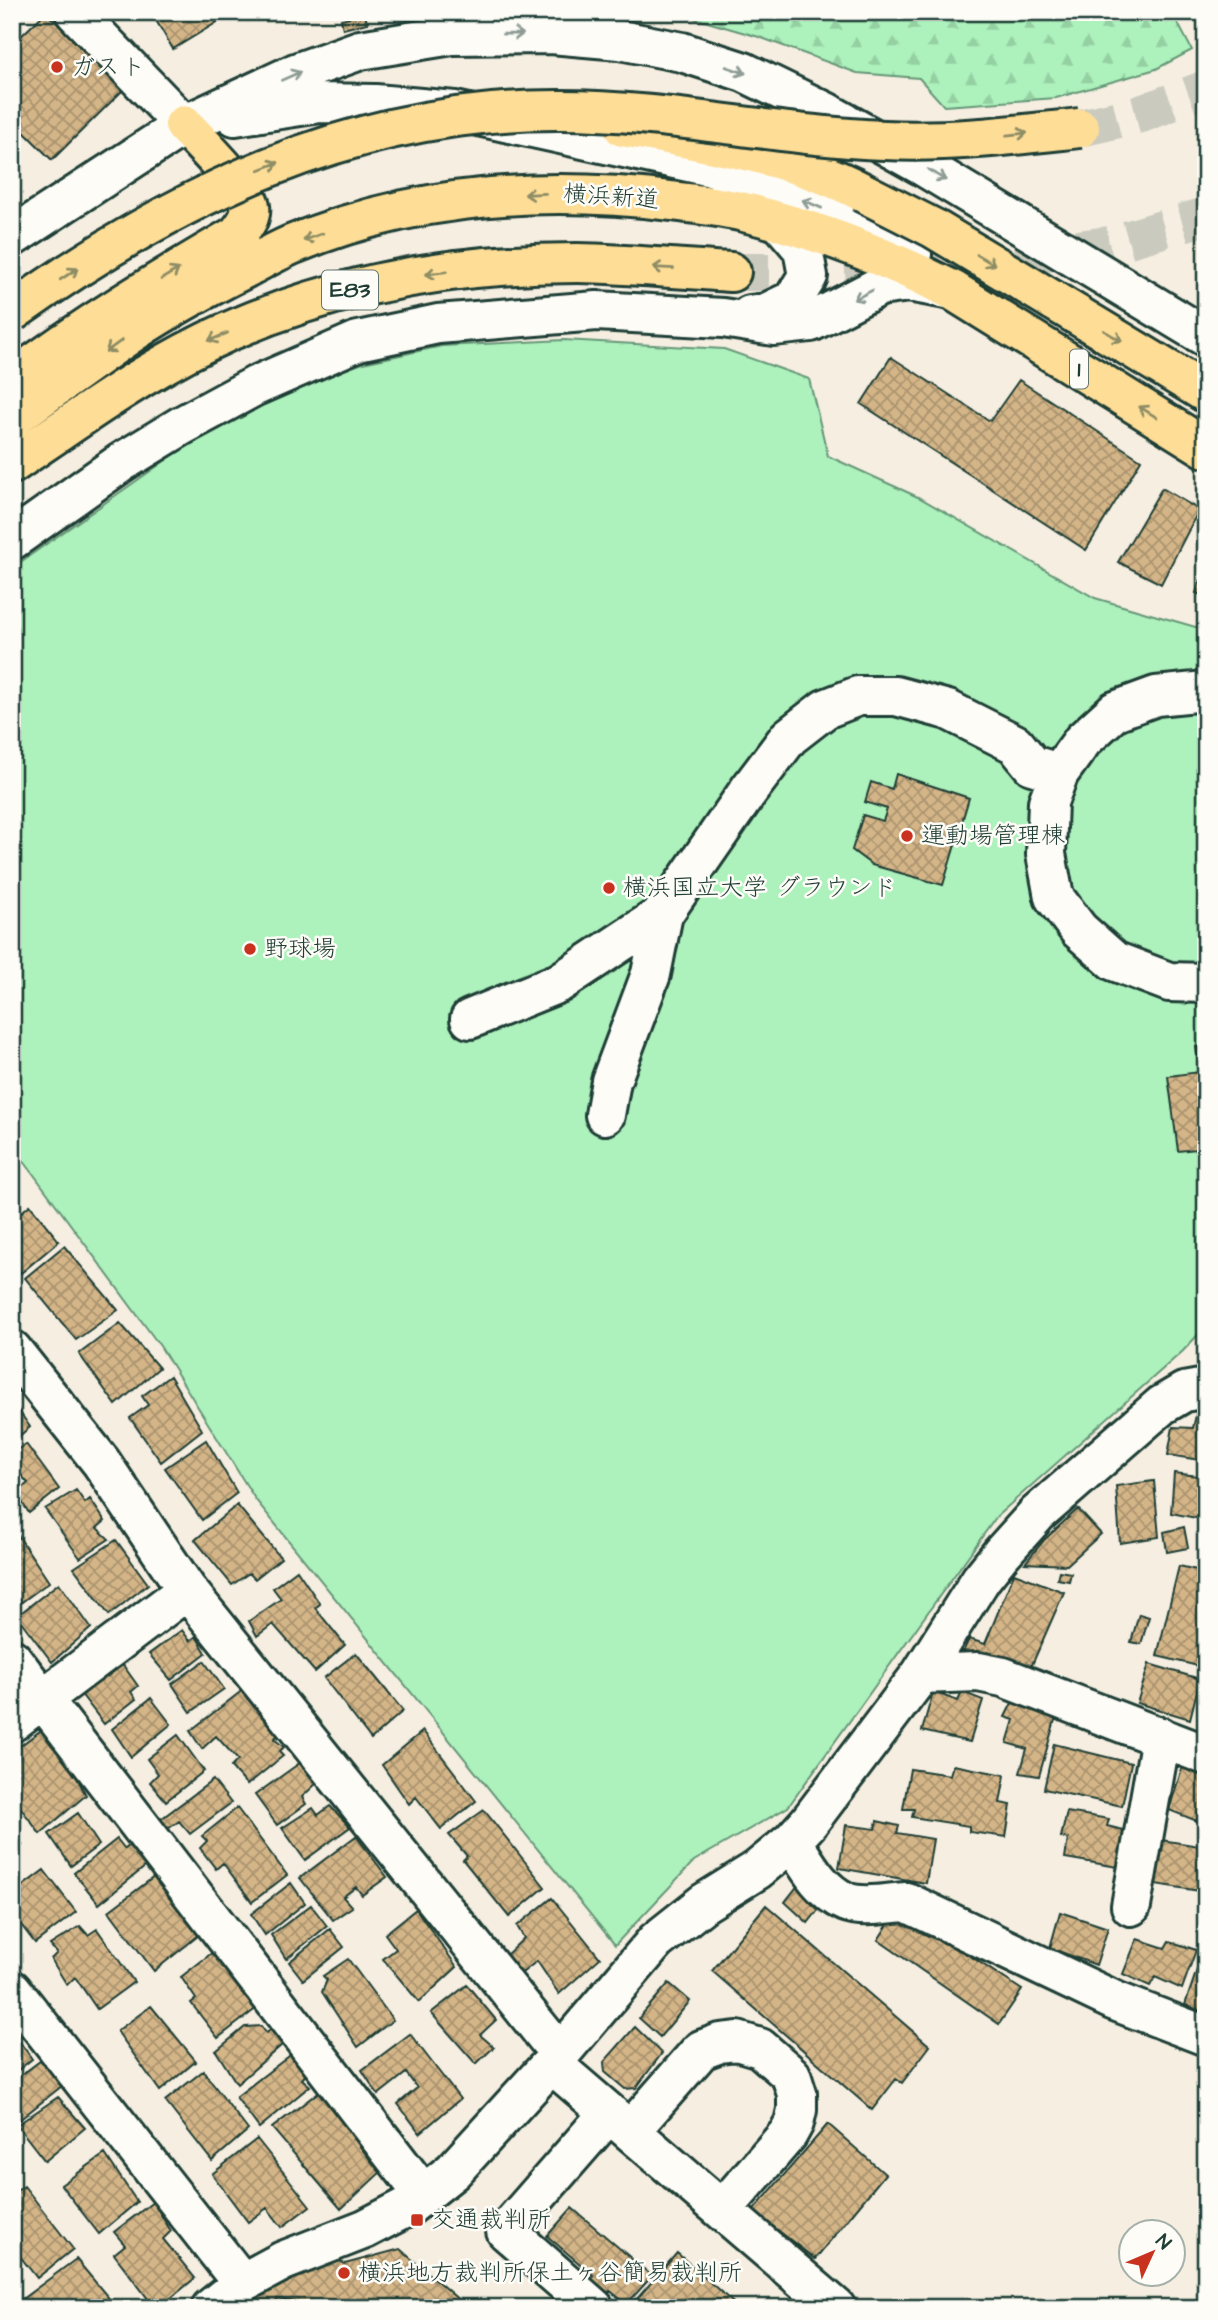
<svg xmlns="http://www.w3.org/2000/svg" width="1218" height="2320" font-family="'Architects Daughter','Klee One',sans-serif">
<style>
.green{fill:#adf1bc;stroke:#669778;stroke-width:2}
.forest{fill:url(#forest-firs);stroke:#669778;stroke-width:2}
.building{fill:url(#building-cross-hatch);stroke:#1f3d34;stroke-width:2}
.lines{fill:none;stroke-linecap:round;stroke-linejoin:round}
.highway-tunnel{stroke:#cacbbe;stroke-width:38;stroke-dasharray:38 19;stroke-linecap:butt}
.minor-casing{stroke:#1f3d34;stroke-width:44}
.highway-casing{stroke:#1f3d34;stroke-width:44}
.minor{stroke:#fdfcf7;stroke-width:38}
.highway{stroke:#fedd96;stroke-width:38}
.highway-bridge-casing{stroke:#1f3d34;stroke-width:44;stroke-linecap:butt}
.highway-bridge{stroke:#fedd96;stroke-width:38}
.oneway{stroke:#8e9c96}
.oneway2{stroke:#8e8d65}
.poi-dot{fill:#c8321e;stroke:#fdfcf7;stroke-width:2.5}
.labels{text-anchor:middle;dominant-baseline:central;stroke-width:5;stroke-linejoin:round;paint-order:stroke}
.shield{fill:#fdfcf7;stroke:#62766e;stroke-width:2}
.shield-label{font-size:23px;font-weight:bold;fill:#1f3d34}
.poi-label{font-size:24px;fill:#1f3d34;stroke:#fdfcf7;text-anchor:start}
.street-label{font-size:24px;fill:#1f3d34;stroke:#fdfcf7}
</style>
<defs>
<pattern id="forest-firs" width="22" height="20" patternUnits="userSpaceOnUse" patternTransform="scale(1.75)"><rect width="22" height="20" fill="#adf1bc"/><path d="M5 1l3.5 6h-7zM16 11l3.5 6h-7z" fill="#94d0a2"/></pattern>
<pattern id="building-cross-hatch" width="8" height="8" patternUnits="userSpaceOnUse" patternTransform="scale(1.75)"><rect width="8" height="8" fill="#d4b587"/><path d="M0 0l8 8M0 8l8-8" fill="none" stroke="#ab946f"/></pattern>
</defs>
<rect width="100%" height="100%" fill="#f5eee1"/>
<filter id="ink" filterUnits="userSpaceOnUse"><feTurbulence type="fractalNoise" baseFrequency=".0143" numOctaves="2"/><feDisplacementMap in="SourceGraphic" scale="14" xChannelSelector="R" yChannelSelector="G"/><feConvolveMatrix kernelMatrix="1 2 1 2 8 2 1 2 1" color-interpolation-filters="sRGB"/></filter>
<g filter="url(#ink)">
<path class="green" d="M564,340l160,9 85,30 19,77 92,42 175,100 111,32v696l-23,25 -186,165 -209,291 -94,54 -79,84 -360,-446 -95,-153 -148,-201v-577l177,-124 72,-44 102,-37 79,-17z"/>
<path class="forest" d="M673,12h499l20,38 -36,19 -100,29 -112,8 -25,-28 -62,-5 -98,-36z"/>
<path class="building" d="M46,12l77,78 -71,70 -40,-40v-75z
M151,12h83l-61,37z
M365,14l2,9 -24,6 -2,-10z
M891,357l99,64 29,-41 122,80 -55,90 -225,-146z
M1162,488l37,22 -38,74 -43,-22z
M1205,569l1,1v27l-10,-4z
M896,774l73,24 -26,87 -71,-20 -20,-15 11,-35 20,6 4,-12 -22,-7 6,-20 21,7z
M1206,1046v102l-28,3 -10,-75 32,-4 -4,-25z
M30,1205l29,36 -38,32 -9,-10v-43z
M64,1246l54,64 -42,30 -51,-62z
M120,1323l39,45 -43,37 -37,-51z
M170,1376l32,54 -41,32 -31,-44 18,-13 -6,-9z
M12,1401l18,26 -18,15z
M1197,1411l9,2v48l-38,-6 5,-28 20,1z
M206,1440l31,53 -35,27 -37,-52z
M26,1444l33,45 -30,24 -13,-20 12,-10 -8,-9 -8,4v-25z
M1174,1473l32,4v43l-35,-7z
M1154,1481l5,56 -39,6 -4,-57z
M76,1490l9,13 5,-4 15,22 -8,7 12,11 -29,19 -35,-49z
M237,1505l44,53 -26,21 -6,-6 -17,12 -37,-45z
M1078,1509l23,25 -34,31 -42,-2 19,-23z
M1184,1527l4,21 -21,4 -3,-20z
M17,1534l32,48 -30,22 -7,-12v-54z
M116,1540l32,44 -39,31 -35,-47z
M1179,1566l27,6v96l-49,-12z
M297,1570l23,34 -5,4 30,37 -30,27 -42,-48 -16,12 -8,-15 32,-22 -8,-11z
M1059,1571l12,2 -2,8 -12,-2z
M1014,1573l50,19 -33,75 -43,-15 -4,10 -22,-8 7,-15 16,5z
M59,1583l32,45 -39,34 -35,-46z
M1139,1614l10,3 -8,27 -10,-2z
M182,1630l8,11 6,-5 10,17 -35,27 -22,-26z
M356,1653l47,58 -32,28 -47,-61z
M204,1661l20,28 -33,23 -19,-28z
M1149,1664l51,15 -10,40 -53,-16z
M123,1665l15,21 -7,6 5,7 -32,25 -23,-30z
M244,1689l37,43 -7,7 10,8 -5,5 4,4 -36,29 -16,-18 7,-7 -22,-24 -14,13 -12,-18z
M933,1692l25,9 4,-9 21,8 -13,42 -48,-11z
M151,1698l20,26 -40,33 -19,-28z
M1014,1699l43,14 -18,63 -19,-3 7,-24 -20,-6 7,-23 -9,-3z
M44,1728l23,31 19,36 -46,39 -28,-38v-44z
M423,1731l53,70 -35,28 -25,-32 -7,7 -27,-39z
M178,1735l26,36 -38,30 -16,-19 8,-8 -11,-15z
M1054,1744l77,19 -9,43 -78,-17z
M301,1762l17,20 -16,15 4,7 -29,21 -22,-30z
M953,1765l52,10 -5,28 11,2 -5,32 -37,-5v-6l-57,-9 2,-8h-11l7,-40 40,6z
M1183,1765l23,8v37l-4,-2 -5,13 -28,-11z
M213,1780l18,23 -41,31 -11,-13 -18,13 -8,-9z
M330,1806l20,21 -45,33 -23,-32 31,-20 5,7z
M237,1808l50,67 -35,27 -29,-39 -7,6 -16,-21 7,-7 -5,-5z
M484,1810l61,77 -36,30 -46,-57 4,-4 -18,-21z
M1067,1812l42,7 -2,7 24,6 -7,36 -59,-10 3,-19 -7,-2z
M78,1813l21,32 -28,21 -22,-32z
M877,1821l22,5 -2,7 36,6 -7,44 -87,-15 7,-43 29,4z
M12,1833l10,12 -10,8z
M356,1836l31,41 -25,18 -6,-8 -13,10 9,10 -19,13 -33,-42z
M117,1839l8,10 5,-4 16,21 -47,38 -25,-31z
M1155,1839l51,8v45l-57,-9z
M44,1870l32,42 -41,31 -23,-30v-19z
M154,1877l45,58 -45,36 -45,-60z
M803,1879l24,20 -19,24 -23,-21z
M291,1883l14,20 -40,32 -14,-21z
M552,1898l48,60 -41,36 -22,-33 -19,15 -14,-19 20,-19 -7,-12z
M311,1905l16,21 -41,33 -15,-24z
M766,1905l164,141 -28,37 -6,-4 -24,31 -160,-139z
M416,1909l41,58 -38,35 -36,-43 13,-10 -11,-15z
M898,1909l124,81 -23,34 -121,-84z
M1060,1912l48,16 -12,37 -46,-17z
M80,1926l8,9 9,-6 37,53 -37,27 -22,-32 -8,8 -16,-26 6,-6 -7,-8z
M330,1929l14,18 -41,33 -14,-18z
M1137,1939l28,9 4,-7 27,9 -14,39 -27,-12 -5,9 -27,-12z
M213,1952l49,52 -44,34 -27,-35 5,-4 -15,-22z
M1202,1955l4,1v57l-21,-8z
M348,1959l45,61 -35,27 -36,-55 5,-12 -4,-4z
M669,1983l21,18 -30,36 -21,-19z
M467,1985l29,35 -16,15 14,12 -18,17 -45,-51z
M151,2006l45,55 -36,30 -43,-60z
M261,2026l5,7 6,-4 11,15 -46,40 -21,-33 29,-24z
M635,2027l27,26 -26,35 -11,1 -20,-17 -1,-10z
M12,2031l20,28 -20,16z
M410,2034l50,65 -40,34 -22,-29 19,-16 -11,-15 -28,22 -16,-25z
M297,2050l13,20 -8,9 8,7 -51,42 -23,-31z
M44,2058l19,27 -50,40 -1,-43z
M203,2071l45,59 -36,31 -47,-60z
M320,2091l62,80 -41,38 -69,-81z
M58,2097l27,31 -40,33 -28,-36z
M828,2124l57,50 -70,85 -62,-48z
M257,2139l53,67 -28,21 -15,-19 -19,14 -36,-48z
M105,2154l32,48 -38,32 -38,-49z
M24,2186l49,63 -36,29 -25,-32v-52z
M153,2202l18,29 -8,8 32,39 -36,30h-4l-41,-54 11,-9 -11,-13z
M572,2208l80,68 -25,28 -17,-13 -5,6 -17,-17 5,-5 -46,-39z
M316,2247l29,17 55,-15 68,59h-240z
M677,2253l62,55h-110z
M76,2259l41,49h-64l-1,-2 -4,2h-32l-2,-3z
M277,2299l58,9h-59z"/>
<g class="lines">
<path class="highway-tunnel" d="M1080,128l61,-14 65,-25
M731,272h65l165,-8 148,-19 97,-29"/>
<g class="minor-casing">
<path id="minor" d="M75,12l109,113
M235,116l85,-13 55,1 80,7 256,56 51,16 56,23 94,48
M12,237l172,-112 112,-52 64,-23 92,-15 99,-1 69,6 62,12 62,20 82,40 95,53 285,172
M750,315l16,-2 27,-13 15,-24 -5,-27 -24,-28
M12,540l110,-78 59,-36 74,-40 103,-45 80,-17 159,-13 126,7 51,8 37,-4 69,-36 29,-4 38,7
M1206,691l-50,5 -41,15 -32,29 -24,33 -11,29 -2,52 8,43 25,33 35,31 55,21 37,1
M470,1019l89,-36 104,-69 86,-124 40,-53 36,-28 33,-13h38l52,14 67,34 17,21 27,8
M605,1115l6,-34 40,-107 12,-60
M12,1350l89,112 86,128 373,464
M12,1659l411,535
M921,1674l57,-2 25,5 203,78
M12,1722l175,-132
M792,1841c14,22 28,50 54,61 17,7 42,1 60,0l209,99 91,35
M1131,1906l30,-169
M12,1990l230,293
M551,2063l285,245
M630,2131l71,-81 19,-7 17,-2 23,7 31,27 6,19v16l-3,13 -6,11 -66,76
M211,2308l31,-25 41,-22 82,-32 44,-23 44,-35 107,-117 96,-113 48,-38 53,-33 35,-29 17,-19 112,-148 60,-95 20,-25 36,-40 125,-109 22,-13 22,-4
M594,2308l-88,-77 103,-118"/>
</g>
<g class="highway-casing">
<path id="highway" d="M623,127c80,15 166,27 239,65
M1054,301l152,92
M12,380c72,-54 148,-100 225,-145 7,-9 15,-17 13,-29 -2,-16 -53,-67 -66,-81
M12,418c40,-28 80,-58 121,-86 35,-23 73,-44 111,-63 15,-8 31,-17 47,-24 121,-50 250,-60 380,-44 24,3 49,5 73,11 71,17 143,45 208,78l254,158
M12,464c63,-43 125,-88 194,-122 116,-56 242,-79 371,-79 51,1 103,6 154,9"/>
</g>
<use href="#minor" class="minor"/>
<use href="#highway" class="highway"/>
<g class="highway-bridge-casing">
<path id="highway-bridge" d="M862,192l71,36 121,73
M12,312c166,-118 342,-203 549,-202 108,0 215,26 324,30 65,3 130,-5 195,-12"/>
</g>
<use href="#highway-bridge" class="highway-bridge"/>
</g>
<defs><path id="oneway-shaft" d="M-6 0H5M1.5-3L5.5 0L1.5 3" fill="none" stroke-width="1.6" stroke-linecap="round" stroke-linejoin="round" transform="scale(1.75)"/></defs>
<g class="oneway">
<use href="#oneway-shaft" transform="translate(513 34) rotate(-1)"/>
<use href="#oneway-shaft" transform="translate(736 70) rotate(19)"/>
<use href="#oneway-shaft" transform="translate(291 76) rotate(-24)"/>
<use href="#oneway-shaft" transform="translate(937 175) rotate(31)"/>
<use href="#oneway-shaft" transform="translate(812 204) rotate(-157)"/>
<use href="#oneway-shaft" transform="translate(863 295) rotate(153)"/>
</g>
<g class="oneway2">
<use href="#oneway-shaft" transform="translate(1017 134) rotate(-6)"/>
<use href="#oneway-shaft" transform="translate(269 166) rotate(-21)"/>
<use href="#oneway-shaft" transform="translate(535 194) rotate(177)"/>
<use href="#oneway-shaft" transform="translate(313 237) rotate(159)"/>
<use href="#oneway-shaft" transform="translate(986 260) rotate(31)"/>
<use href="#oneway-shaft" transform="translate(663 268) rotate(-177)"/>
<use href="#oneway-shaft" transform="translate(436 273) rotate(172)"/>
<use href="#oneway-shaft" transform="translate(69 274) rotate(-33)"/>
<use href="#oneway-shaft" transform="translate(170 274) rotate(-31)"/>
<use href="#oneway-shaft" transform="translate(1113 336) rotate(31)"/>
<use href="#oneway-shaft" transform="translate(218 337) rotate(157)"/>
<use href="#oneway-shaft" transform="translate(114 346) rotate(144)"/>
<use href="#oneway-shaft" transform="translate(1148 412) rotate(-148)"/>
</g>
</g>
<g class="poi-dot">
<circle cx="57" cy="67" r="7"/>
<circle cx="907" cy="836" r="7"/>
<circle cx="609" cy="888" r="7"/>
<circle cx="250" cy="949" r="7"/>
<rect x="410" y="2213" width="14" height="14" rx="3.5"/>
<circle cx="344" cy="2273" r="7"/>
</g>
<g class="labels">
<g class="shield">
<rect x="322" y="270.5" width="56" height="39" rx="5"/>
<rect x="1070" y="349.5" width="18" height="39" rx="5"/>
</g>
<g class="shield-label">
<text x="350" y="290">E83</text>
<text x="1079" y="369">1</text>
</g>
<g class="poi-label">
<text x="71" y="67">ガスト</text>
<text x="921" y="836">運動場管理棟</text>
<text x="623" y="888">横浜国立大学 グラウンド</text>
<text x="264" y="949">野球場</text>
<text x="431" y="2220">交通裁判所</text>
<text x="358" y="2273">横浜地方裁判所保土ヶ谷簡易裁判所</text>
</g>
<g class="street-label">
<text transform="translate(611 197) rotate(4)">横浜新道</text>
</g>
</g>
<rect width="1218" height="2320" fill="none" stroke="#fdfcf7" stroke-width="42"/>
<rect x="21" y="21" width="1176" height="2278" fill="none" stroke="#1f3d34" stroke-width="2.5" filter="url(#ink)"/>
<g transform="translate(1152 2253) rotate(46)"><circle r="33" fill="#fdfcf7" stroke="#a4b0a9" stroke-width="2"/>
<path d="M0-5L12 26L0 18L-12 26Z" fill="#c8321e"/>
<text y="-10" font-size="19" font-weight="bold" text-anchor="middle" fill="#1f3d34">N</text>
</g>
</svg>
